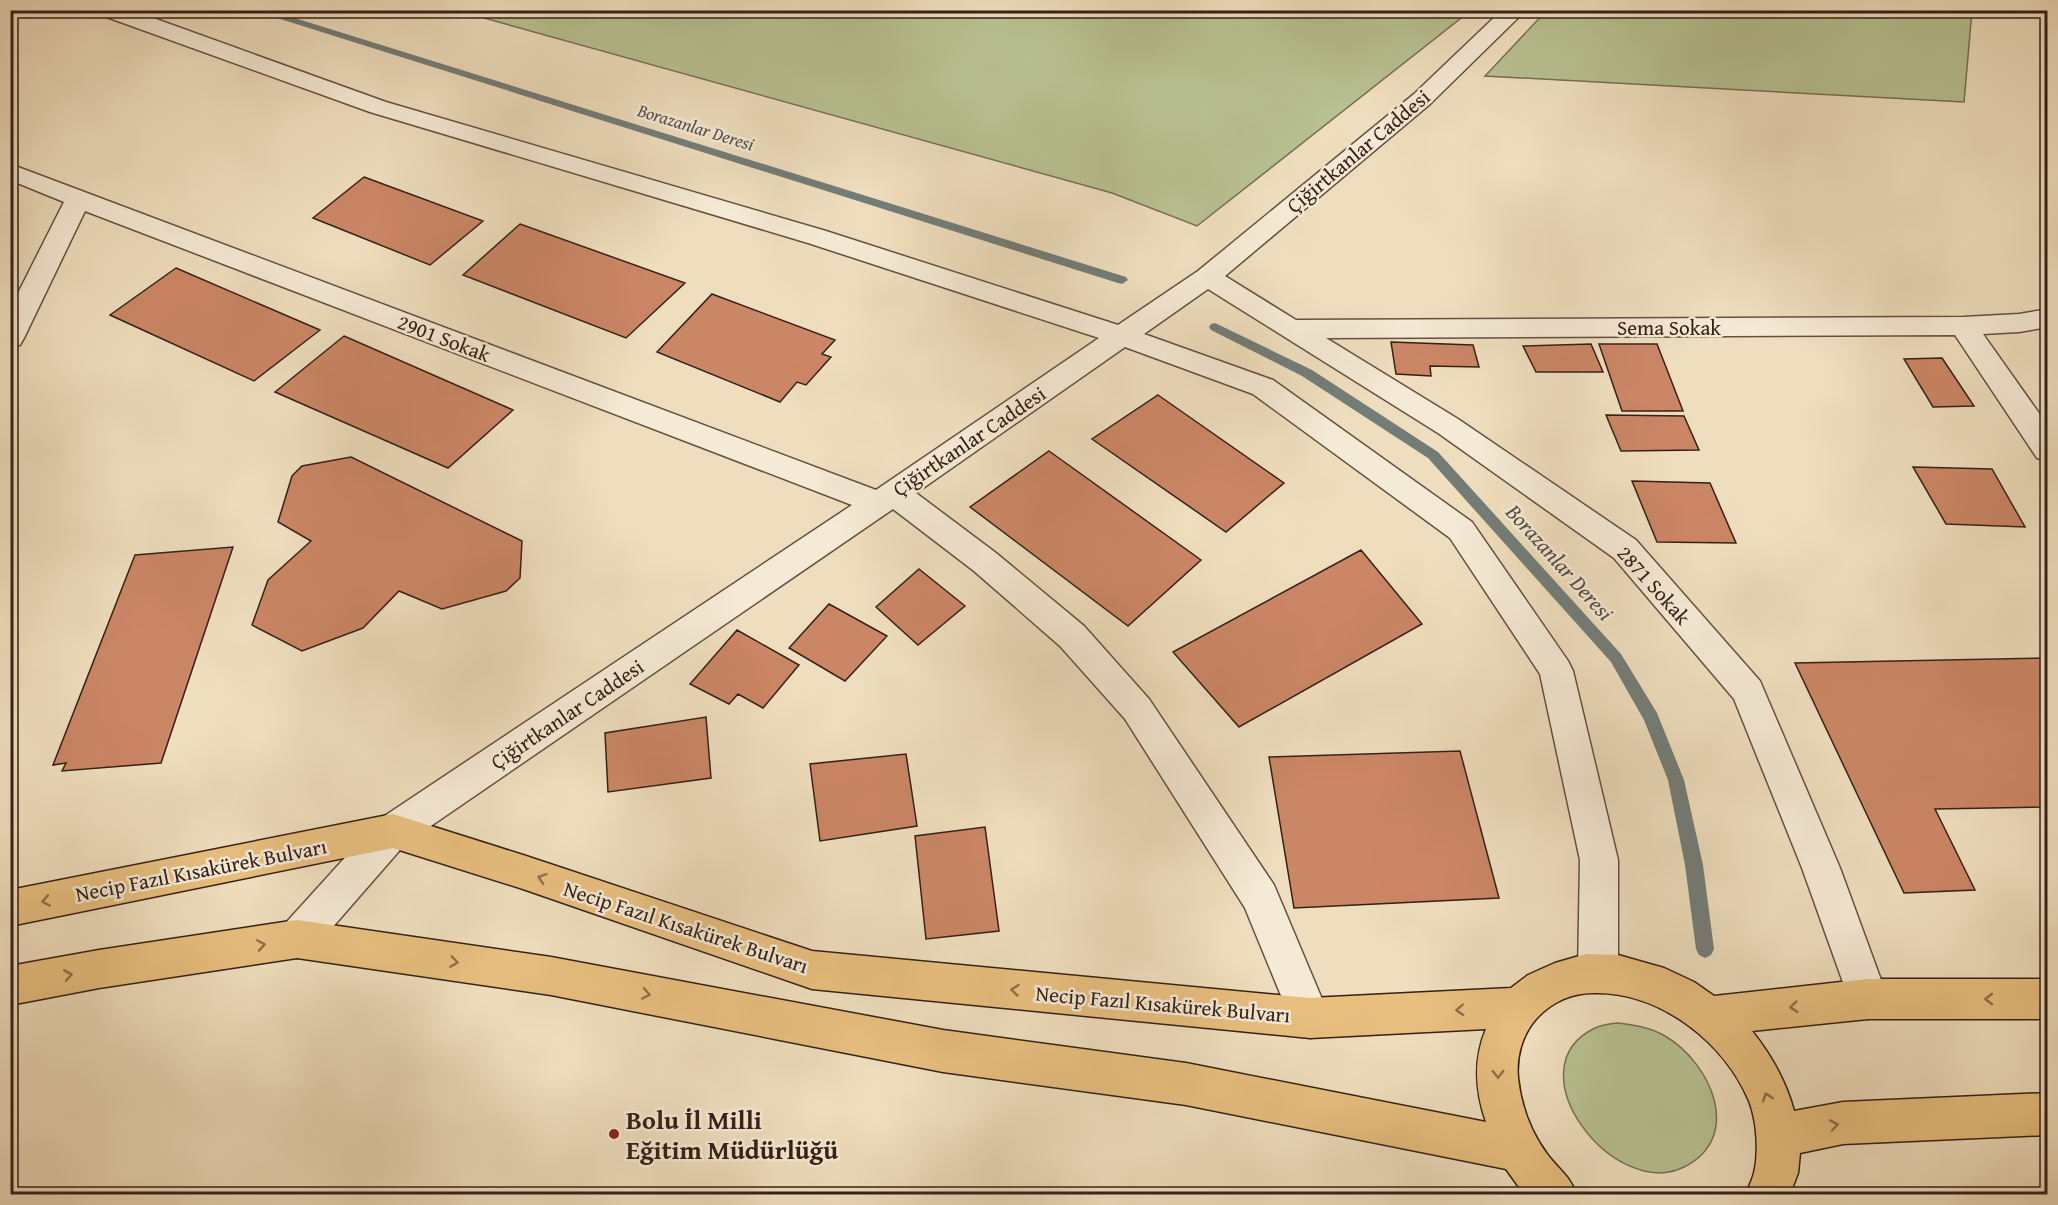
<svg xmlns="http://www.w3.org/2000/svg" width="2058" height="1205" font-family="'Gentium Book Plus',serif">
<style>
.green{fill:#b8c192;stroke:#767054;stroke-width:1.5}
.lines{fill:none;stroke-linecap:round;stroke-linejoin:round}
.stream{fill:#737d78;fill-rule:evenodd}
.building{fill:#cb8666;stroke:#352017;stroke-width:1.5}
.minor-casing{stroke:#645041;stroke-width:3}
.major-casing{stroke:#352017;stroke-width:3}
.minor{fill:#f5ead5;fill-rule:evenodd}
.major{fill:#e8bf7f;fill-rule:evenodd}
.oneway{stroke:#8e704b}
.poi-dot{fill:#8f2418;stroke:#f5ead5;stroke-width:2}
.labels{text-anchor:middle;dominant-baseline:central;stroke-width:5;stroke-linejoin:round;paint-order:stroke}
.far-water-label{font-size:18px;font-style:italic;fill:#544e48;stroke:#f5ead5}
.street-label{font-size:21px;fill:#352017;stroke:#f5ead5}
.water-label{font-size:22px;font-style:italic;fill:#544e48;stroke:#f5ead5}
.near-poi-label{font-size:26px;font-weight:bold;fill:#352017;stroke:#f5ead5;text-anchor:start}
</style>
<rect width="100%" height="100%" fill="#efdebe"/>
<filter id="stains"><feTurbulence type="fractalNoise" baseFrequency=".00333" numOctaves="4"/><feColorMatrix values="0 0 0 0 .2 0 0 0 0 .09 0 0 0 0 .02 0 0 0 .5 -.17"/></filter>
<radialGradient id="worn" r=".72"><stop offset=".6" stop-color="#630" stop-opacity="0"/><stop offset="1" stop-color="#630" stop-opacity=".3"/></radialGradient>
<path class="green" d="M1547,10l425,1 -8,91 -479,-26z
M459,11h1011l-273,215 -85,-33z
M1617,1023c16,2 33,4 48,13 46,27 79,101 19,131 -70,35 -173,-99 -89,-139 6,-3 15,-4 22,-5z"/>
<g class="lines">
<path class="stream" d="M252,10h17l857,267 2,3 -6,4 -4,-1z
M1215,323l97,47 126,82 183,202 36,59 27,67 19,85 11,84 -3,6 -6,3 -6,-3 -3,-6 -11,-84 -17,-85 -24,-60 -33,-58 -183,-204 -126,-82 -91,-46 -2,-3 2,-3z"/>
</g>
<path class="building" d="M364,177l119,44 -53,44 -117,-47z
M520,224l165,59 -59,55 -163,-63z
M176,268l144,62 -66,51 -144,-66z
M712,294l123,46 -13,14 9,3 -25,28 -9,-3 -17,20 -123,-50z
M344,336l169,74 -65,58 -173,-76z
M1391,342l82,3 6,22 -49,-1 1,10 -35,-2z
M1591,344l12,28h-67l-13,-26z
M1599,344h58l26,67h-61z
M1942,358l32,48 -41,1 -29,-48z
M1158,395l126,88 -58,49 -134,-93z
M1606,415l78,1 15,34 -78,1z
M1049,451l152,109 -73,66 -158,-119z
M351,457l171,84 -2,37 -14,13 -64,18 -43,-18 -36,37 -61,23 -50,-26 16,-45 43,-39 -33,-19 14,-46 10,-10z
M1913,467l79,2 33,58 -79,-3z
M1632,481l78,2 26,60 -79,-1z
M233,547l-72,216 -99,8 4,-8 -13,2 82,-210z
M1361,550l61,74 -183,103 -66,-75z
M919,569l46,37 -47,39 -42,-38z
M829,604l58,32 -42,45 -56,-33z
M737,630l62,35 -36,43 -25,-14 -9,10 -39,-20z
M2048,658v149l-113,2 40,81 -71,3 -109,-230z
M706,717l5,61 -103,14 -3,-59z
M1460,751l39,147 -205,10 -25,-151z
M906,754l11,72 -97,15 -10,-77z
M985,827l14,104 -73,8 -11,-103z"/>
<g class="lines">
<g class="minor-casing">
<path id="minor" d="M98,10h33l255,92 440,129 292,94 80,-54 216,-177 88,-84h24l-96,94 -205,172 71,44 667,-3 56,-3 29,-5v18l-29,5 -36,2 65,92v35l-11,-3 -82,-123 -629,3 132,81 178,121 124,141 80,187 48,131 -6,14 -14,6 -14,-6 -52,-145 -68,-169 -120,-141 -176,-125 -230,-144 -64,45 129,46 199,142 96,139 5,10 45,189v113l-6,14 -14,5 -14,-5 -6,-14 2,-113 -40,-186 -90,-136 -197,-144 -128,-47 -209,146 80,60 88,73 65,73 125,186 56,133 -6,14 -14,6 -14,-6 -51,-124 -120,-189 -65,-73 -86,-75 -81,-62 -487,334 -95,109 -14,6 -14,-6 -6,-13 6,-13 97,-107 472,-314 -767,-294 -61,127 -4,7 -10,2v-38l54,-107 -54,-22v-16l866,326 223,-152 -291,-95 -438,-131 -269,-97z"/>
</g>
<g class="major-casing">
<path id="major" d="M393,814l130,41 289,96 498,47 201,-10 17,-13 27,-12 31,-9 32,1 46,13 30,14 20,14 154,-17h180v40h-180l-116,12c19,24 34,50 42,80l49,-9 205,-9v42l-205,9 -43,9 -2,20 -8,21h-44c2,-6 6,-13 8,-21 5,-21 3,-52 -5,-72 -25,-59 -88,-108 -152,-108 -23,-1 -45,8 -61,26 -14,16 -20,38 -18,59 3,28 13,54 29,76 11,15 24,23 29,40h-52l-18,-25 -320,-64 -243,-33 -392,-77 -254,-37 -198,30 -89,17v-39l89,-16 198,-30 254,37 392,73 243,33 300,59c-11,-32 -13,-62 0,-93l-176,9 -498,-49 -289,-100 -130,-41 -383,78v-36z"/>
</g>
<use href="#minor" class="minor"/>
<use href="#major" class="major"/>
</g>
<defs><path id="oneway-chevron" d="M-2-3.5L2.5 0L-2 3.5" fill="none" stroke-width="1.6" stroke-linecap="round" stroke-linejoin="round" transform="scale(1.5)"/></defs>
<g class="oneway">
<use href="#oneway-chevron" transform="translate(542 878) rotate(-161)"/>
<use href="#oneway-chevron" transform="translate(46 901) rotate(169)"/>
<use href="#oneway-chevron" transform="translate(261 945) rotate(-9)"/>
<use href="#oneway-chevron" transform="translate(454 962) rotate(8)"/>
<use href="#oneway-chevron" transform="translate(68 975) rotate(-10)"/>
<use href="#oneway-chevron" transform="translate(1015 990) rotate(-174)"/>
<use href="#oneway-chevron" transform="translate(646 994) rotate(11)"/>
<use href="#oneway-chevron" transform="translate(1989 999) rotate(-180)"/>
<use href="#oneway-chevron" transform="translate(1794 1007) rotate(174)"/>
<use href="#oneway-chevron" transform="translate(1460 1010) rotate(177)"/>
<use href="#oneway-chevron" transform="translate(1498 1074) rotate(89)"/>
<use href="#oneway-chevron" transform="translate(1767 1097) rotate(-108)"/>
<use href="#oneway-chevron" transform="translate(1834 1125) rotate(-10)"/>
</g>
<circle class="poi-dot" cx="614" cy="1134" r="6"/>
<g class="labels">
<g class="far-water-label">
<text transform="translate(696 127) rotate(17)">Borazanlar Deresi</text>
</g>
<g class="street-label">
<text transform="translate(1358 151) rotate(-40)">Çiğirtkanlar Caddesi</text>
<text x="1669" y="327">Sema Sokak</text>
<text transform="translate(444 338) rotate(21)">2901 Sokak</text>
<text transform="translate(969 441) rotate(-34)">Çiğirtkanlar Caddesi</text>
<text transform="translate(1654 585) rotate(48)">2871 Sokak</text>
<text transform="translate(567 714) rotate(-34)">Çiğirtkanlar Caddesi</text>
<text transform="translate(201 870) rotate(-11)">Necip Fazıl Kısakürek Bulvarı</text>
<text transform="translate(686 927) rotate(18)">Necip Fazıl Kısakürek Bulvarı</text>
<text transform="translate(1163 1004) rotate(5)">Necip Fazıl Kısakürek Bulvarı</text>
</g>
<g class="water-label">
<text transform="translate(1560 562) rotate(48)">Borazanlar Deresi</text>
</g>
<g class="near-poi-label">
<text x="626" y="1119">Bolu İl Milli<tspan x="626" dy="30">Eğitim Müdürlüğü</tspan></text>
</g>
</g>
<rect width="2058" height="1205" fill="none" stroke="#efdebe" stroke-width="36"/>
<rect x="12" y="12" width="2034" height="1181" fill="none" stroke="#352017" stroke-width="3"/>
<rect x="18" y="18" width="2022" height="1169" fill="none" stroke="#352017" stroke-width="1.5"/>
<rect width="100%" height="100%" filter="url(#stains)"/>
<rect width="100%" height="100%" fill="url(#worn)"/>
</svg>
